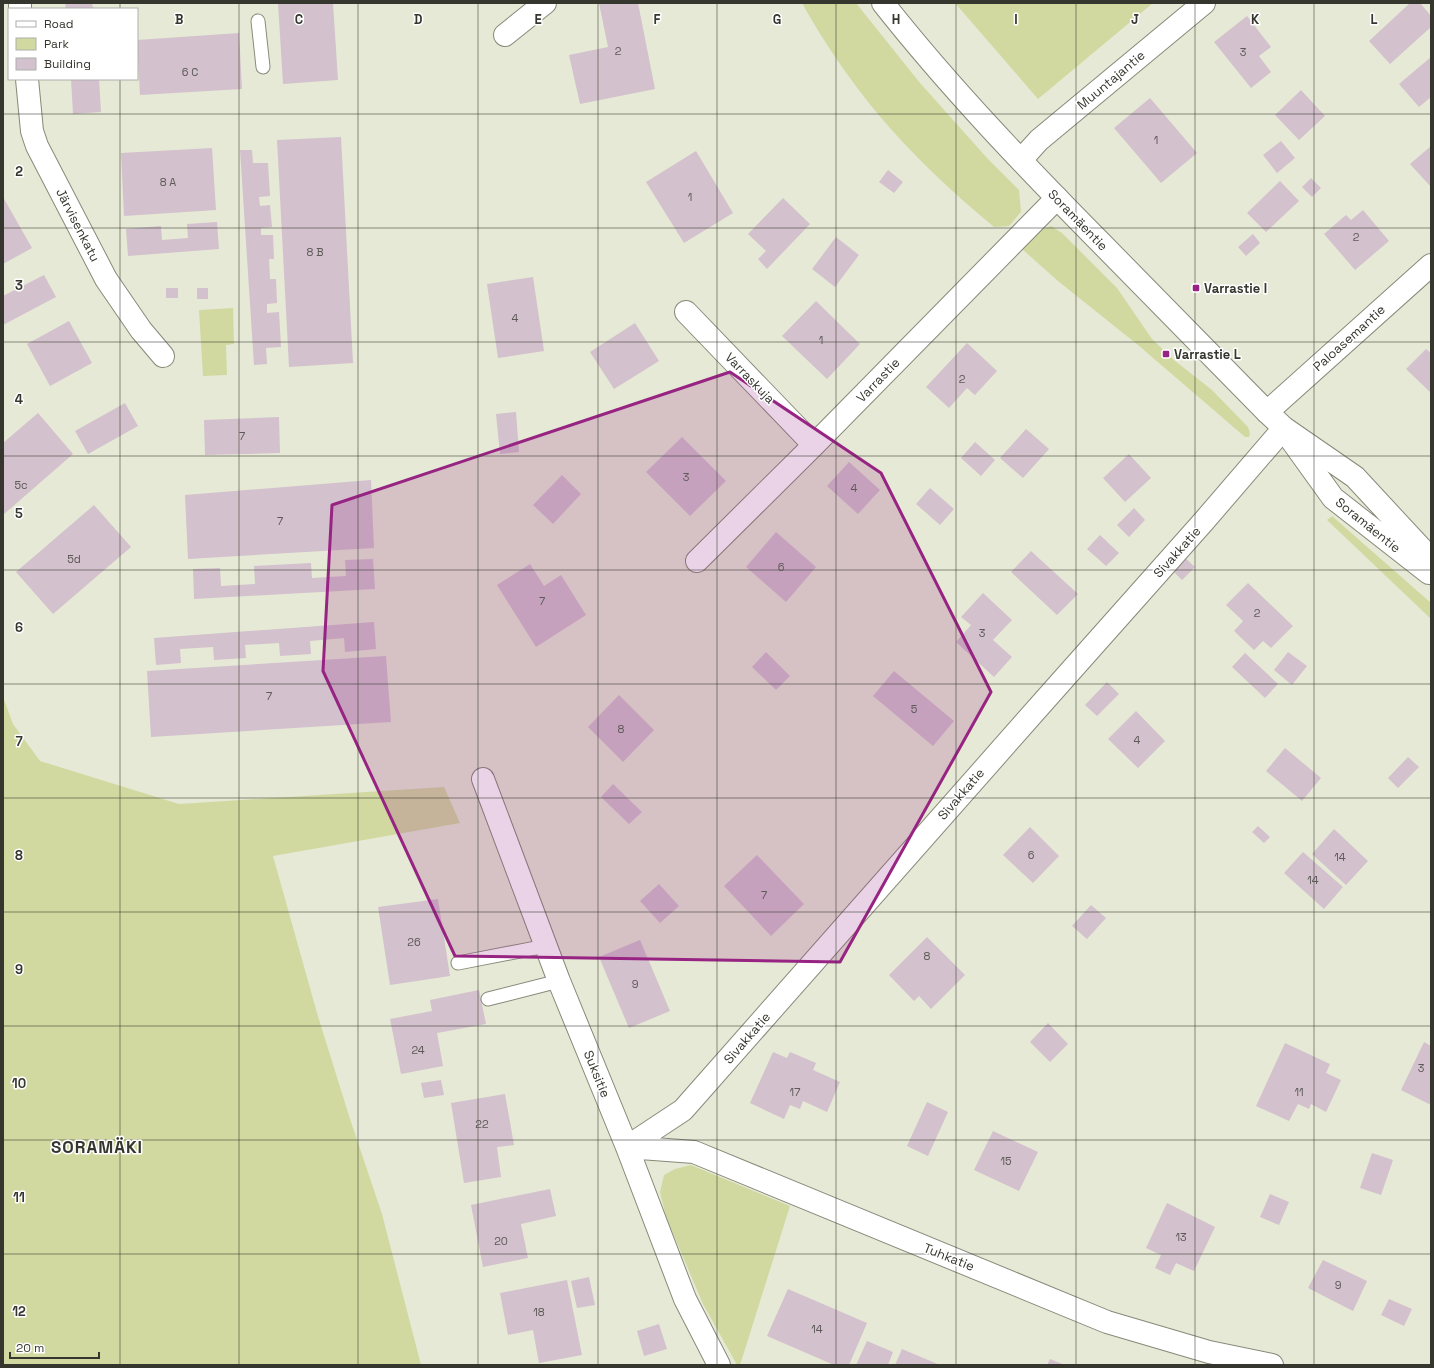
<svg xmlns="http://www.w3.org/2000/svg" width="1434" height="1368" font-family="'Space Grotesk',sans-serif">
<style>
.green{fill:#d1d9a0}
.building{fill:#d3c1cd}
.lines{fill:none;stroke-linecap:round;stroke-linejoin:round}
.lane-casing{stroke:#878a79;stroke-width:15}
.street-casing{stroke:#878a79;stroke-width:24}
.secondary-casing{stroke:#878a79;stroke-width:24}
.lane{stroke:#fff;stroke-width:13}
.street{stroke:#fff;stroke-width:22}
.secondary{stroke:#fff;stroke-width:22}
.marked{fill:#972482;fill-opacity:0.2;stroke:#972482;stroke-width:3;stroke-linejoin:round}
.grid{fill:none;stroke:#35362e;stroke-width:1;stroke-opacity:0.55}
.poi-dot{fill:#972482;stroke:#fff;stroke-width:1.5}
.labels{text-anchor:middle;dominant-baseline:central;stroke-width:3;stroke-linejoin:round;paint-order:stroke}
.number-label{font-size:11px;fill:#5c5956}
.street-label{font-size:13px;fill:#35362e;stroke:#fff}
.poi-label{font-size:13px;font-weight:bold;fill:#35362e;stroke:#fff;text-anchor:start}
.district-label{font-size:17px;font-weight:bold;letter-spacing:1px;fill:#35362e;stroke:#fff}
.grid-label{font-size:13px;text-anchor:middle;font-weight:bold;fill:#35362e;stroke:#fff;stroke-width:3;stroke-linejoin:round;paint-order:stroke}
</style>
<rect width="100%" height="100%" fill="#e6e9d6"/>
<path class="green" d="M802,3h54l64,80 67,75 32,32 2,22 -12,14 -15,1c-41,-34 -82,-72 -117,-114 -28,-34 -54,-72 -75,-110z
M955,3h198l-115,96z
M1051,226l11,7 55,55 35,51 23,22 37,29 36,37 2,6 -1,4h-4l-107,-92 -80,-64 -36,-32 16,-18z
M233,308l1,36 -8,1 1,30 -24,1 -4,-66z
M1332,516l99,87v16l-104,-99z
M3,697l10,27 27,37 139,43 265,-17 16,36 -187,33 44,157 33,106 32,95 39,151h-418z
M691,1165l99,41 -50,159h-3l-34,-61 -37,-87 -6,-25 4,-17 11,-6z"/>
<path class="building" d="M65,3h27l1,5 -27,1z
M278,3h55l5,77 -55,4z
M599,3h39l17,86 -75,15 -11,-49 39,-8z
M1410,3h10l11,13v11l-41,37 -21,-23z
M1247,16l24,31 -12,9 12,16 -20,16 -37,-46z
M239,33l3,56 -102,6 -3,-55z
M1431,57v40l-12,10 -20,-23z
M71,79h28l2,33 -28,2z
M1301,90l24,26 -26,24 -24,-25z
M1150,98l47,55 -36,30 -47,-55z
M341,137l12,226 -64,4 -12,-227z
M1281,141l14,17 -18,15 -14,-18z
M1431,146v41l-21,-23z
M212,148l4,62 -92,6 -3,-63z
M240,150h12l1,13h15l2,33 -11,1 1,9 10,-1 2,22 -11,1v7h12l1,24h-5l1,20h6l1,24 -10,1v9l12,-1 2,35 -15,1 1,16 -13,1z
M696,151l37,62 -49,30 -38,-61z
M888,170l15,12 -9,11 -15,-11z
M1311,178l10,10 -9,9 -10,-10z
M1280,181l19,20 -33,31 -19,-19z
M3,197l29,51 -29,16z
M783,198l27,26 -43,45 -9,-10 8,-8 -18,-17z
M1363,210l26,31 -34,29 -31,-36 22,-19 5,5z
M217,222l2,27 -91,7 -2,-27 35,-3 1,14 26,-2 -1,-14z
M1253,234l7,9 -14,13 -8,-9z
M836,237l23,18 -24,32 -23,-18z
M44,275l12,22 -53,28v-29z
M533,277l11,74 -46,7 -11,-74z
M166,288h12v10h-12z
M197,288h11v11h-11z
M816,301l44,43 -33,35 -45,-43z
M69,321l23,42 -42,23 -23,-42z
M635,323l24,38 -45,28 -24,-37z
M967,343l30,28 -22,24 -8,-7 -18,20 -23,-21z
M1426,349l5,4v40l-25,-24z
M125,403l13,23 -50,28 -13,-23z
M516,412l3,40 -19,2 -4,-40z
M38,413l35,41 -70,61v-72z
M279,417l1,36 -75,2 -1,-35z
M1026,429l23,20 -26,29 -23,-20z
M682,437l44,44 -36,35 -44,-44z
M975,442l20,18 -14,16 -20,-18z
M1129,454l22,24 -26,24 -22,-24z
M849,462l31,28 -22,24 -31,-28z
M562,475l19,19 -28,30 -20,-19z
M371,480l3,68 -186,11 -3,-64z
M930,488l24,21 -14,16 -24,-21z
M94,505l37,42 -78,67 -37,-42z
M1134,508l11,12 -16,17 -12,-12z
M776,532l40,35 -30,35 -40,-35z
M1100,535l19,18 -13,13 -19,-17z
M1031,551l47,43 -21,21 -46,-43z
M1184,557l11,10 -13,13 -10,-10z
M373,559l2,30 -181,10 -1,-30 27,-1 1,18 34,-2 -1,-18 57,-3 1,15 34,-2 -1,-16z
M530,564l14,22 17,-11 25,40 -50,32 -39,-62z
M1248,583l45,43 -22,22 -8,-7 -9,9 -20,-19 9,-10 -17,-16z
M983,593l29,27 -19,20 19,17 -18,20 -38,-35 15,-17 -10,-8z
M374,622l2,27 -31,3 -1,-14 -34,3 1,13 -31,2 -1,-13 -34,2 1,13 -32,2 -1,-13 -33,2 1,14 -25,2 -2,-27z
M766,652l24,24 -14,14 -24,-23z
M1288,652l19,14 -15,19 -18,-15z
M1245,653l33,31 -13,14 -33,-31z
M386,656l5,66 -240,15 -4,-66z
M894,671l60,50 -21,25 -60,-50z
M1107,682l12,12 -22,22 -12,-11z
M619,695l35,35 -31,32 -35,-35z
M1136,711l29,30 -27,27 -30,-29z
M1285,748l36,30 -19,23 -36,-30z
M1408,757l11,10 -21,21 -10,-10z
M613,784l29,28 -13,12 -28,-27z
M1258,826l12,11 -6,6 -12,-11z
M1030,827l29,29 -26,27 -30,-28z
M1334,829l34,32 -22,24 -34,-31z
M1303,852l40,35 -19,22 -40,-36z
M757,855l47,49 -33,32 -47,-50z
M659,884l20,22 -19,17 -20,-22z
M438,899l12,77 -60,9 -12,-78z
M1091,905l15,13 -19,21 -15,-13z
M927,937l38,38 -34,34 -12,-13 -5,5 -25,-26z
M640,940l30,71 -41,17 -30,-71z
M479,990l7,34 -49,9 6,33 -42,8 -11,-55 42,-8 -2,-11z
M1048,1023l20,21 -18,18 -20,-20z
M1424,1042l7,4v59l-30,-15z
M1285,1043l45,21 -4,9 15,7 -15,32 -15,-8 -2,5 -11,-5 -9,17 -33,-15z
M773,1052l14,6 3,-6 26,11 -3,7 27,12 -13,30 -24,-11 -3,8 -10,-4 -6,14 -34,-16z
M441,1080l3,15 -20,3 -3,-15z
M505,1094l9,51 -17,2 4,30 -37,6 -13,-80z
M927,1102l21,10 -20,44 -21,-10z
M993,1131l45,21 -19,39 -45,-21z
M1372,1153l21,7 -12,35 -21,-7z
M550,1189l6,27 -35,8 7,34 -45,9 -12,-62z
M1270,1194l19,8 -10,23 -19,-8z
M1167,1203l48,24 -21,44 -18,-8 -6,12 -15,-7 6,-13 -15,-7z
M1323,1260l44,21 -14,30 -45,-23z
M589,1277l6,28 -18,3 -6,-27z
M567,1280l15,75 -43,8 -6,-33 -25,5 -8,-42z
M788,1289l79,34 -18,42h-15l-67,-29z
M1389,1299l23,10 -8,17 -23,-11z
M659,1324l8,25 -23,7 -7,-25z
M867,1341l26,11 -5,13h-32z
M902,1349l38,16h-45z
M1050,1359l15,6h-18z"/>
<g class="lines">
<g class="lane-casing">
<path id="lane" d="M258,21l5,46
M458,963l88,-17
M488,999l71,-18"/>
</g>
<g class="street-casing">
<path id="street" d="M20,3v6
M505,35l40,-32
M27,79l5,52 5,15 69,133 35,51 22,26
M1021,160l18,-20 165,-137
M686,312l128,133
M1267,412l164,-147
M697,561l117,-116 243,-247
M483,779l76,202 68,166 58,152 34,66
M627,1147l56,-37 361,-409 160,-180 80,-93
M627,1147l67,5 413,170 102,30 63,13"/>
</g>
<g class="secondary-casing">
<path id="secondary" d="M883,3c67,85 143,164 219,241 55,56 110,112 165,168l17,16 71,49 76,82
M1292,441l41,57 96,75"/>
</g>
<use href="#lane" class="lane"/>
<use href="#street" class="street"/>
<use href="#secondary" class="secondary"/>
</g>
<path class="marked" d="M730,372l151,101 110,219 -151,270 -385,-6 -132,-285 9,-166z"/>
<path class="grid" d="M120,3v6M239,3v1362M358,3v1362M478,3v1362M598,3v1362M717,3v1362M836,3v1362M956,3v1362M1076,3v1362M1195,3v1362M1314,3v1362M120,79v1286M3,114h1428M3,228h1428M3,342h1428M3,456h1428M3,570h1428M3,684h1428M3,798h1428M3,912h1428M3,1026h1428M3,1140h1428M3,1254h1428"/>
<g class="poi-dot">
<rect x="1192" y="284" width="8" height="8" rx="2"/>
<rect x="1162" y="350" width="8" height="8" rx="2"/>
</g>
<g class="labels">
<g class="number-label">
<text x="618" y="51">2</text>
<text x="1243" y="52">3</text>
<text x="190" y="72">6 C</text>
<text x="1156" y="140">1</text>
<text x="168" y="182">8 A</text>
<text x="690" y="197">1</text>
<text x="1356" y="237">2</text>
<text x="315" y="252">8 B</text>
<text x="515" y="318">4</text>
<text x="821" y="340">1</text>
<text x="962" y="379">2</text>
<text x="242" y="436">7</text>
<text x="686" y="477">3</text>
<text x="21" y="485">5c</text>
<text x="854" y="488">4</text>
<text x="280" y="521">7</text>
<text x="74" y="559">5d</text>
<text x="781" y="567">6</text>
<text x="542" y="601">7</text>
<text x="1257" y="613">2</text>
<text x="982" y="633">3</text>
<text x="269" y="696">7</text>
<text x="914" y="709">5</text>
<text x="621" y="729">8</text>
<text x="1137" y="740">4</text>
<text x="1031" y="855">6</text>
<text x="1340" y="857">14</text>
<text x="1313" y="880">14</text>
<text x="764" y="895">7</text>
<text x="414" y="942">26</text>
<text x="927" y="956">8</text>
<text x="635" y="984">9</text>
<text x="418" y="1050">24</text>
<text x="1421" y="1068">3</text>
<text x="795" y="1092">17</text>
<text x="1299" y="1092">11</text>
<text x="482" y="1124">22</text>
<text x="1006" y="1161">15</text>
<text x="1181" y="1237">13</text>
<text x="501" y="1241">20</text>
<text x="1338" y="1285">9</text>
<text x="539" y="1312">18</text>
<text x="817" y="1329">14</text>
</g>
<g class="street-label">
<text transform="translate(1111 80) rotate(-40)">Muuntajantie</text>
<text transform="translate(1078 220) rotate(46)">Soramäentie</text>
<text transform="translate(78 225) rotate(63)">Järvisenkatu</text>
<text transform="translate(1349 338) rotate(-42)">Paloasemantie</text>
<text transform="translate(750 378) rotate(46)">Varraskuja</text>
<text transform="translate(878 380) rotate(-46)">Varrastie</text>
<text transform="translate(1368 525) rotate(39)">Soramäentie</text>
<text transform="translate(1177 552) rotate(-48)">Sivakkatie</text>
<text transform="translate(961 794) rotate(-49)">Sivakkatie</text>
<text transform="translate(747 1038) rotate(-49)">Sivakkatie</text>
<text transform="translate(597 1074) rotate(68)">Suksitie</text>
<text transform="translate(949 1257) rotate(22)">Tuhkatie</text>
</g>
<g class="poi-label">
<text x="1204" y="288">Varrastie I</text>
<text x="1174" y="354">Varrastie L</text>
</g>
<g class="district-label">
<text x="97" y="1147">SORAMÄKI</text>
</g>
</g>
<g class="grid-label">
<text x="179" y="24">B</text>
<text x="299" y="24">C</text>
<text x="418" y="24">D</text>
<text x="538" y="24">E</text>
<text x="657" y="24">F</text>
<text x="777" y="24">G</text>
<text x="896" y="24">H</text>
<text x="1016" y="24">I</text>
<text x="1135" y="24">J</text>
<text x="1255" y="24">K</text>
<text x="1374" y="24">L</text>
<text x="19" y="176">2</text>
<text x="19" y="290">3</text>
<text x="19" y="404">4</text>
<text x="19" y="518">5</text>
<text x="19" y="632">6</text>
<text x="19" y="746">7</text>
<text x="19" y="860">8</text>
<text x="19" y="974">9</text>
<text x="19" y="1088">10</text>
<text x="19" y="1202">11</text>
<text x="19" y="1316">12</text>
</g>
<rect width="1434" height="1368" fill="none" stroke="#35362e" stroke-width="8"/>
<rect x="8" y="8" width="130" height="72" fill="#ffffff" stroke="#aeafab"/>
<rect x="16" y="21" width="20" height="6" fill="#ffffff" stroke="#aeafab"/>
<text x="44" y="28" font-size="12" fill="#35362e">Road</text>
<rect x="16" y="38" width="20" height="12" fill="#d1d9a0" stroke="#aeafab"/>
<text x="44" y="48" font-size="12" fill="#35362e">Park</text>
<rect x="16" y="58" width="20" height="12" fill="#d3c1cd" stroke="#aeafab"/>
<text x="44" y="68" font-size="12" fill="#35362e">Building</text>
<path d="M10 1352v6h89v-6" fill="none" stroke="#35362e" stroke-width="2"/>
<text x="16" y="1352" font-size="12" fill="#35362e" stroke="#ffffff" stroke-width="3" paint-order="stroke">20 m</text>
</svg>
